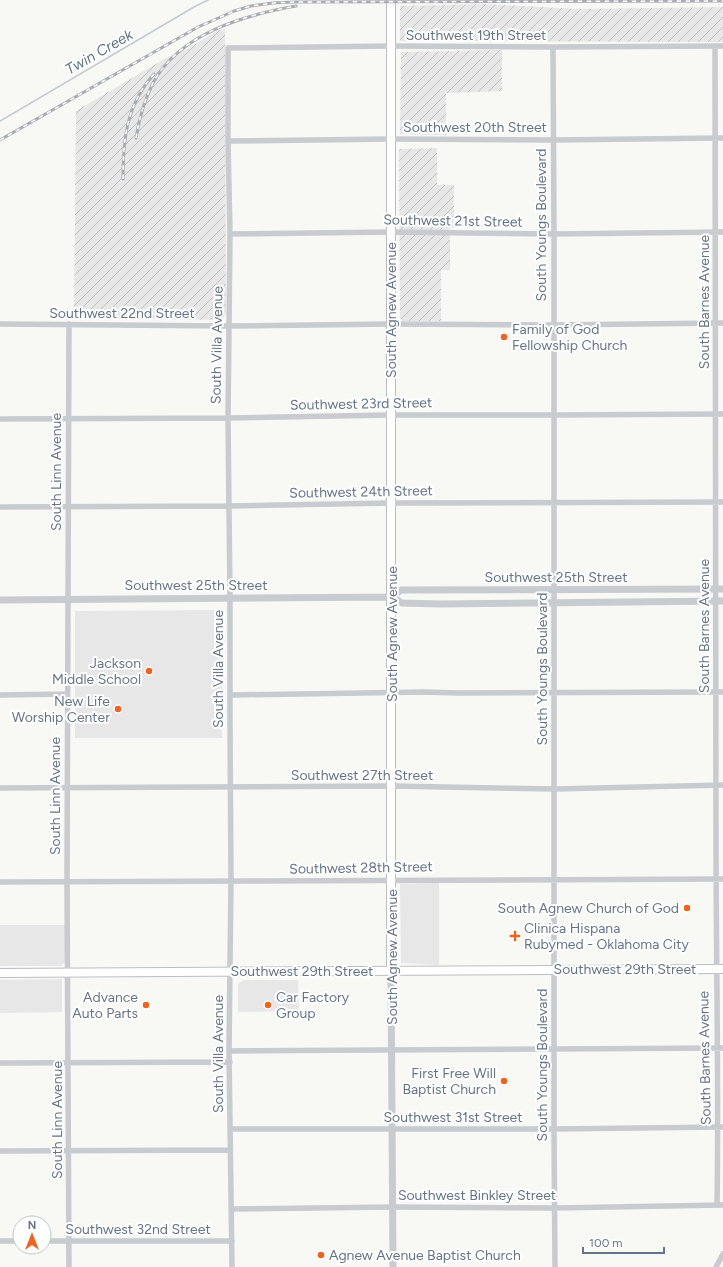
<svg xmlns="http://www.w3.org/2000/svg" width="723" height="1267" font-family="Figtree,sans-serif">
<style>
.built{fill:#e6e7e6}
.industrial{fill:url(#industrial-furrows)}
.lines{fill:none;stroke-linecap:round;stroke-linejoin:round}
.stream{stroke:#c1cbd1;stroke-width:1.5}
.secondary-casing{stroke:#babec4;stroke-width:10}
.minor{stroke:#c8cbcf;stroke-width:5.5}
.tertiary{stroke:#c8cbcf;stroke-width:7}
.secondary{stroke:#fff;stroke-width:8}
.rail-casing{stroke:#a8adb4;stroke-width:3}
.rail{stroke:#fff;stroke-width:1.5;stroke-dasharray:4.5;stroke-linecap:butt}
.poi-dot{fill:#f1631c;stroke:#fff;stroke-width:1.5}
.labels{text-anchor:middle;dominant-baseline:central;stroke-width:4;stroke-linejoin:round;paint-order:stroke}
.street-label{font-size:14px;fill:#657589;stroke:#fff}
.poi-label{font-size:14px;fill:#657589;stroke:#fff;text-anchor:end}
.water-label{font-size:15px;font-style:italic;fill:#607784;stroke:#fff}
</style>
<defs>
<pattern id="industrial-furrows" width="10" height="10" patternUnits="userSpaceOnUse"><rect width="10" height="10" fill="#e6e7e6"/><path d="M-1 1l2-2M0 10L10 0M9 11l2-2" fill="none" stroke="#bec0c0"/></pattern>
</defs>
<rect width="100%" height="100%" fill="#f8f8f5"/>
<path class="built" d="M222,610v128h-147v-127z
M439,883v82l-38,-2 -1,-79z
M0,925h65v36l-2,3 -2,2h-61z
M62,979v33l-62,1v-33z
M244,980h54l1,31 -61,1v-28z"/>
<path class="industrial" d="M483,4l95,5 145,-2v35l-323,-1v-35z
M225,29l1,284 -5,7 -147,-2 2,-207 90,-53 23,-10 28,-17z
M502,50v41l-56,2v42l-46,-1 1,-82z
M437,148v37h17v42l-4,1v42h-9v51h-39l-2,-3v-6l-1,-163z"/>
<g class="lines">
<path class="stream" d="M0,121l194,-114 14,-7"/>
<g class="secondary-casing">
<path id="secondary" d="M391,0v971
M0,973l723,-4"/>
</g>
<path class="minor" d="M715,46c1,264 1,528 1,792 0,122 3,244 1,367
M553,47l1,187v895l1,138
M228,141l163,-2 162,1 170,-2
M230,234l161,-2 163,2 169,-2
M0,324l230,2 161,-2 162,1 170,-2
M69,324l-2,557 2,386
M0,419l228,-1 163,-3h163l169,-1
M0,507l229,-1 163,-3 331,-1
M0,695l67,-1
M230,695l193,-3 36,1 264,-1
M0,788l392,-2 163,3 168,-4
M0,882l723,-3
M229,1051l494,-3
M0,1063l230,-1
M231,1129h323l169,-2
M0,1151l230,-1
M231,1209l162,-2 162,1 168,-3
M0,1241h20
M44,1241h188
M232,1267l-3,-216 2,-169 -1,-163v-121l-2,-180 2,-184 -2,-93v-93l163,-2 162,1 170,-1
M716,1267l7,-13"/>
<path class="tertiary" d="M392,597l9,-7 322,-1
M0,600l392,-3 10,6 39,1 282,-3
M391,971l2,296"/>
<use href="#secondary" class="secondary"/>
<g class="rail-casing">
<path id="rail" d="M136,138c3,-19 8,-37 17,-55 27,-50 92,-68 143,-77
M0,140l198,-113 16,-7 20,-9 17,-5 22,-3 20,-1 430,-1
M123,179c0,-39 3,-74 31,-105"/>
</g>
<use href="#rail" class="rail"/>
</g>
<g class="poi-dot">
<circle cx="504" cy="337" r="4"/>
<circle cx="149" cy="671" r="4"/>
<circle cx="118" cy="709" r="4"/>
<circle cx="687" cy="908" r="4"/>
<path d="M513 930h4v4h4v4h-4v4h-4v-4h-4v-4h4z"/>
<circle cx="146" cy="1005" r="4"/>
<circle cx="268" cy="1005" r="4"/>
<circle cx="504" cy="1081" r="4"/>
<circle cx="321" cy="1255" r="4"/>
</g>
<g class="labels">
<g class="street-label">
<text x="476" y="35">Southwest 19th Street</text>
<text x="475" y="127">Southwest 20th Street</text>
<text transform="translate(453 221) rotate(1)">Southwest 21st Street</text>
<text transform="translate(541 225) rotate(-90)">South Youngs Boulevard</text>
<text transform="translate(704 302) rotate(-90)">South Barnes Avenue</text>
<text transform="translate(391 310) rotate(-90)">South Agnew Avenue</text>
<text x="122" y="313">Southwest 22nd Street</text>
<text transform="translate(217 345) rotate(-89)">South Villa Avenue</text>
<text transform="translate(361 404) rotate(-1)">Southwest 23rd Street</text>
<text transform="translate(56 472) rotate(-90)">South Linn Avenue</text>
<text transform="translate(361 492) rotate(-1)">Southwest 24th Street</text>
<text x="556" y="577">Southwest 25th Street</text>
<text x="196" y="585">Southwest 25th Street</text>
<text transform="translate(704 626) rotate(-90)">South Barnes Avenue</text>
<text transform="translate(392 634) rotate(-90)">South Agnew Avenue</text>
<text transform="translate(218 669) rotate(-90)">South Villa Avenue</text>
<text transform="translate(542 669) rotate(-90)">South Youngs Boulevard</text>
<text x="362" y="775">Southwest 27th Street</text>
<text transform="translate(55 796) rotate(-90)">South Linn Avenue</text>
<text transform="translate(361 868) rotate(-1)">Southwest 28th Street</text>
<text transform="translate(392 957) rotate(-90)">South Agnew Avenue</text>
<text x="625" y="969">Southwest 29th Street</text>
<text x="302" y="971">Southwest 29th Street</text>
<text transform="translate(218 1054) rotate(-90)">South Villa Avenue</text>
<text transform="translate(705 1058) rotate(-91)">South Barnes Avenue</text>
<text transform="translate(542 1065) rotate(-90)">South Youngs Boulevard</text>
<text x="453" y="1117">Southwest 31st Street</text>
<text transform="translate(57 1120) rotate(-90)">South Linn Avenue</text>
<text x="477" y="1195">Southwest Binkley Street</text>
<text x="138" y="1229">Southwest 32nd Street</text>
</g>
<g class="poi-label">
<text x="512" y="329" text-anchor="start">Family of God<tspan x="512" dy="16">Fellowship Church</tspan></text>
<text x="141" y="663">Jackson<tspan x="141" dy="16">Middle School</tspan></text>
<text x="110" y="701">New Life<tspan x="110" dy="16">Worship Center</tspan></text>
<text x="679" y="908">South Agnew Church of God</text>
<text x="524" y="928" text-anchor="start">Clinica Hispana<tspan x="524" dy="16">Rubymed - Oklahoma City</tspan></text>
<text x="138" y="997">Advance<tspan x="138" dy="16">Auto Parts</tspan></text>
<text x="276" y="997" text-anchor="start">Car Factory<tspan x="276" dy="16">Group</tspan></text>
<text x="496" y="1073">First Free Will<tspan x="496" dy="16">Baptist Church</tspan></text>
<text x="329" y="1255" text-anchor="start">Agnew Avenue Baptist Church</text>
</g>
<g class="water-label">
<text transform="translate(99 52) rotate(-30)">Twin Creek</text>
</g>
</g>
<g transform="translate(32 1235)"><circle r="19" fill="#ffffff" stroke="#c1c8d0"/>
<path d="M0-3L7 15L0 10L-7 15Z" fill="#f1631c"/>
<text y="-6" font-size="11" font-weight="bold" text-anchor="middle" fill="#657589">N</text>
</g>
<path d="M583 1247v6h81v-6" fill="none" stroke="#657589" stroke-width="2"/>
<text x="589" y="1247" font-size="12" fill="#657589" stroke="#ffffff" stroke-width="3" paint-order="stroke">100 m</text>
</svg>
